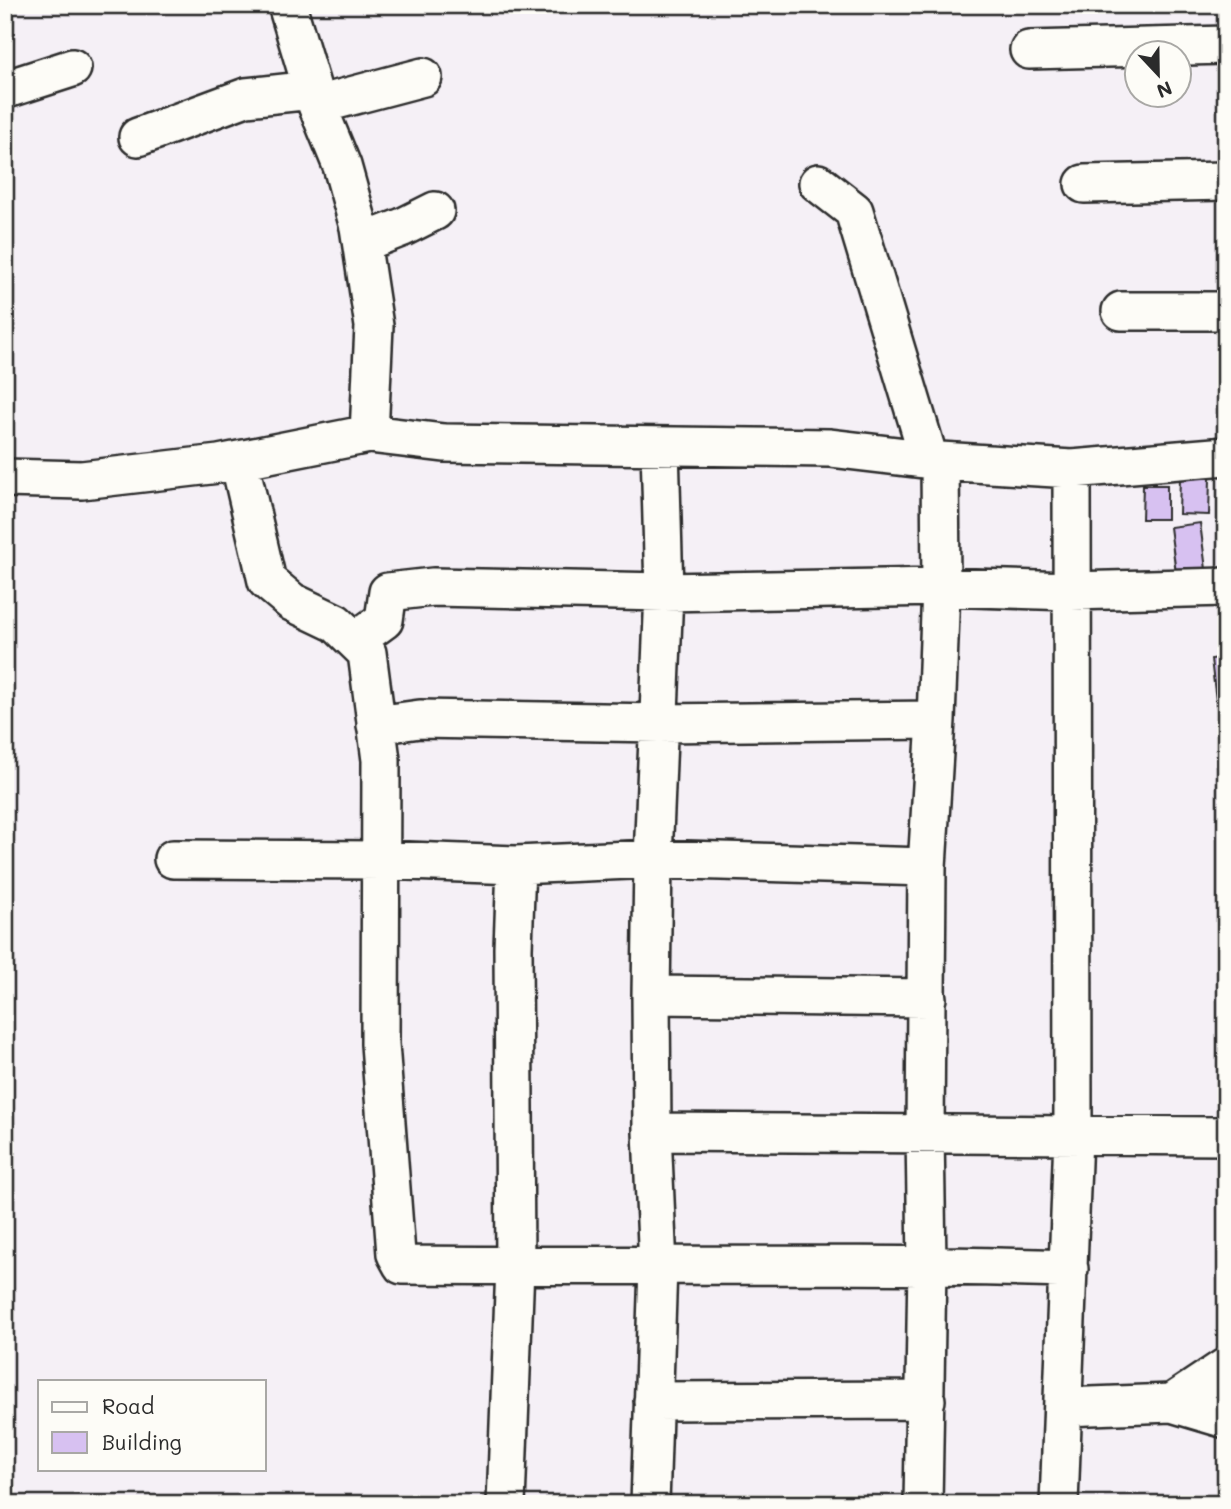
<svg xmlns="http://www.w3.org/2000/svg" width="1231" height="1509" font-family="Mali,sans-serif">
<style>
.building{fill:#d7c1f1;stroke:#2b2b2b;stroke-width:2}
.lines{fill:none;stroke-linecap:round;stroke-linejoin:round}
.minor-casing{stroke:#2b2b2b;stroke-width:42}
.minor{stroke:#fdfcf7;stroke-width:37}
</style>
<rect width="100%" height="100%" fill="#f5f0f6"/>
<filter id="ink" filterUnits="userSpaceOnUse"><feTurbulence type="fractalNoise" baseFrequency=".0143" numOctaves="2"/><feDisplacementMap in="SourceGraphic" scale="14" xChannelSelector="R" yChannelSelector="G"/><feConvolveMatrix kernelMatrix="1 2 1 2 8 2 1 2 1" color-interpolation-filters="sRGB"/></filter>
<g filter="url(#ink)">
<path class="building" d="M1180,477l30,1 -1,37 -30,-1z
M1143,485h24v34h-25z
M1200,523l7,54 -30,4 -7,-54z
M1226,657v59l-8,1 -7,-58z"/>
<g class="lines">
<g class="minor-casing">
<path id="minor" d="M287,5l30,100 25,61 17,61 15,99 -5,108
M1029,50l197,-5
M5,85l5,3 62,-20
M317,105l106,-28
M138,137l108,-40 66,-7
M818,183l36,28 75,248
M1084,184l142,-3
M362,243l41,-16 32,-16
M1121,311h105
M239,460l28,121 25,21 44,21 31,30 14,107 -1,284 16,210 6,11c223,2 445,-3 667,4
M5,478l77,2 137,-16 150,-30 75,9 386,5 110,13 132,8 154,-13
M355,641l29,-21 4,-28 45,-5 231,5 277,-5 130,4 155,-4
M376,725l44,-6 239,4 277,-3
M173,859l208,1 135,5 137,-6 274,8
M651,995l276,3
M652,1132l574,4
M653,1401l273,-1
M1172,1403l54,16
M1063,1407l109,-4 54,-36
M506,1504l9,-238 -2,-318 3,-83
M650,1504l8,-237 -6,-135 -1,-137 2,-136 11,-267 -4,-145
M923,1504l4,-239 -2,-132 2,-266 9,-147 5,-133 -1,-126
M1059,1504l14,-368 -1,-667"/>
</g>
<use href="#minor" class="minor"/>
</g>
</g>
<rect width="1231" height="1509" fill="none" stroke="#fdfcf7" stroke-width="28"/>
<rect x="14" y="14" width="1203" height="1481" fill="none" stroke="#2b2b2b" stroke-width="2.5" filter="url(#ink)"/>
<rect x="38" y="1380" width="228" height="91" fill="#fdfcf7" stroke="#a9a8a5" stroke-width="2"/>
<rect x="52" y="1402" width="35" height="10" fill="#fdfcf7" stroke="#a9a8a5" stroke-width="2"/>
<text x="102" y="1414" font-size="21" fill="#2b2b2b">Road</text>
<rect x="52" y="1432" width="35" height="21" fill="#d7c1f1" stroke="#a9a8a5" stroke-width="2"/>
<text x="102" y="1450" font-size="21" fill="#2b2b2b">Building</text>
<g transform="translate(1158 74) rotate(158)"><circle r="33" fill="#fdfcf7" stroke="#a9a8a5" stroke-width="2"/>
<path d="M0-5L12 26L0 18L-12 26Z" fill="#2b2b2b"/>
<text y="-10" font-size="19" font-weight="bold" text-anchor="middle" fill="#2b2b2b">N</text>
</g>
</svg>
